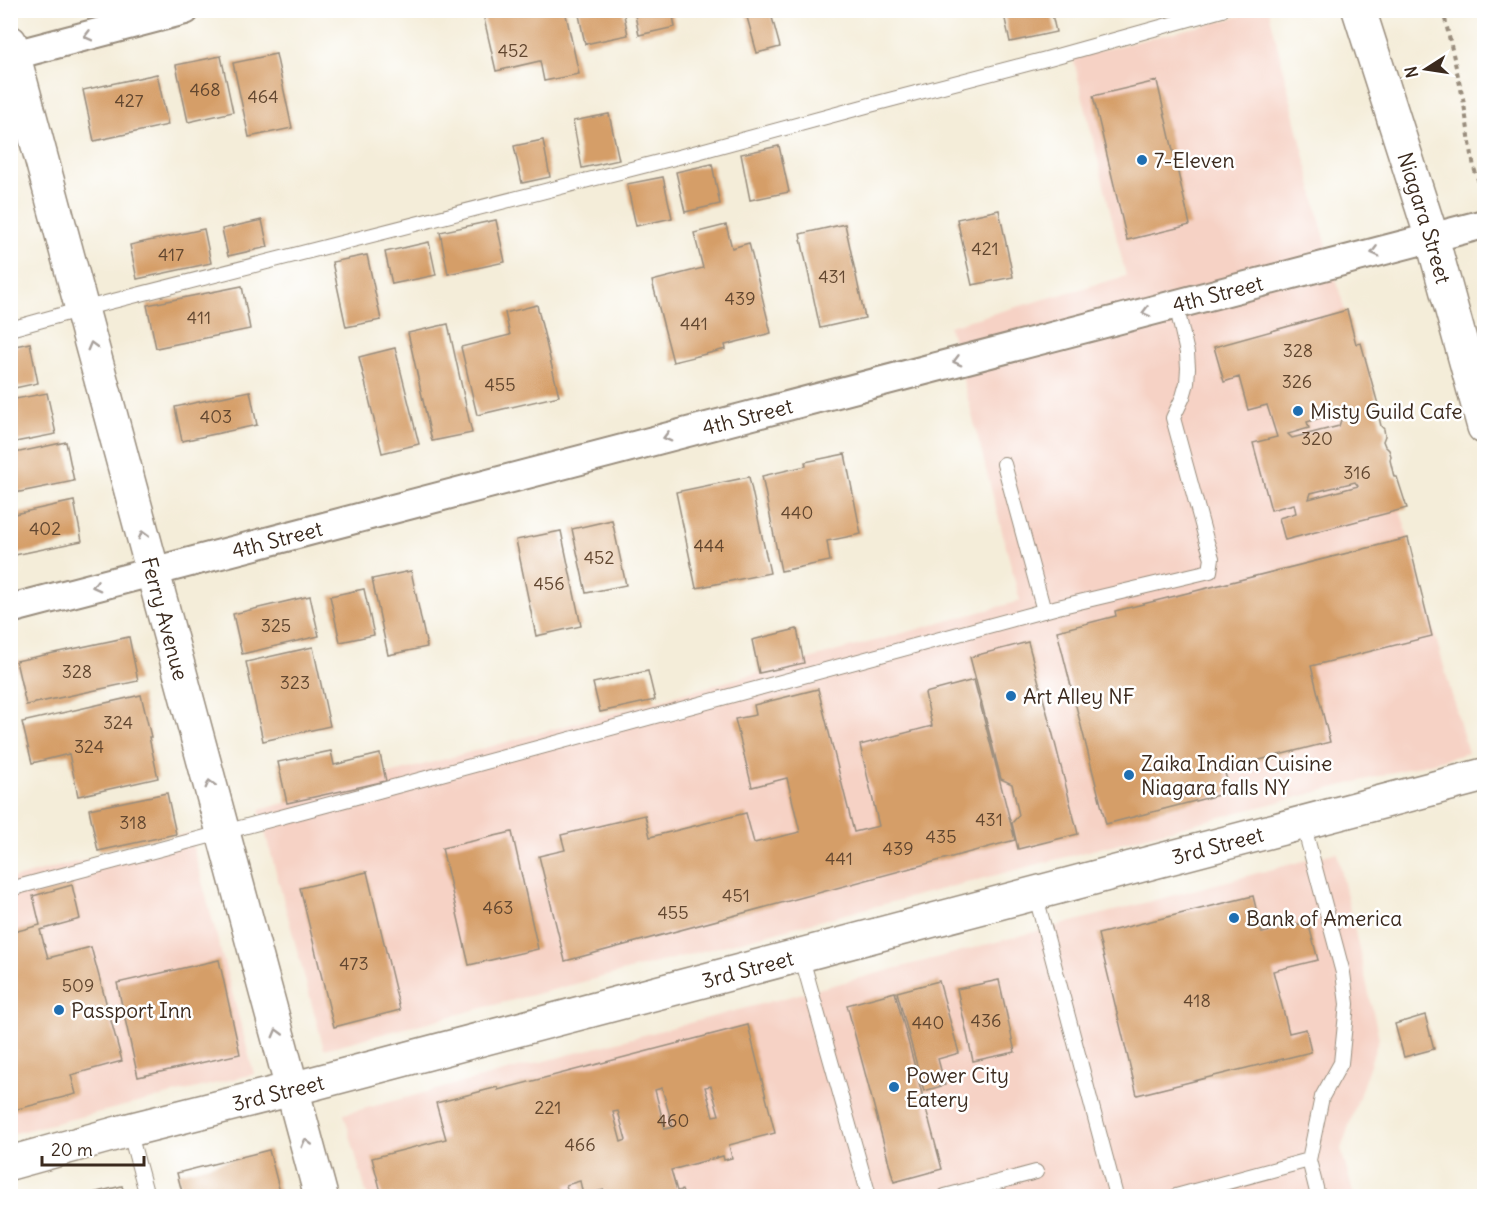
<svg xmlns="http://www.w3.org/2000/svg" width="1495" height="1207" font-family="Delius,sans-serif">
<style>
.built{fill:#f6d2c5}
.building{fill:#d59e68;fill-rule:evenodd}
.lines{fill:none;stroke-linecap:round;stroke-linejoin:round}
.service-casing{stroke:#988c7c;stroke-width:16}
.minor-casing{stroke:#988c7c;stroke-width:32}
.tertiary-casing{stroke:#988c7c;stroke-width:36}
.primary-casing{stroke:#988c7c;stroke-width:36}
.trunk-casing{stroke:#988c7c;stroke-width:36}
.path{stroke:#988c7c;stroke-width:4;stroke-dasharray:4.5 4.5;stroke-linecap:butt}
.service{stroke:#fff;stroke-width:14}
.minor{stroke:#fff;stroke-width:28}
.tertiary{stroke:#fff;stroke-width:33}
.primary{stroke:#fff;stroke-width:33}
.trunk{stroke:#fff;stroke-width:33}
.oneway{stroke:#a79f9a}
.poi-dot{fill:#1f6fb2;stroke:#fff;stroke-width:2}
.labels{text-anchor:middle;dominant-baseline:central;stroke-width:5;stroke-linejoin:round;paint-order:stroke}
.number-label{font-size:18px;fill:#624730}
.poi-label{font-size:21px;fill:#3b2a1e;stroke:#fff;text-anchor:start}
.street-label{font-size:21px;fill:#3b2a1e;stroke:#fff}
</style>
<rect width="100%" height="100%" fill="#fff"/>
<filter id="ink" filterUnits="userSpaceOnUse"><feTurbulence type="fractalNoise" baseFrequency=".0167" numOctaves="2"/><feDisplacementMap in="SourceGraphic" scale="12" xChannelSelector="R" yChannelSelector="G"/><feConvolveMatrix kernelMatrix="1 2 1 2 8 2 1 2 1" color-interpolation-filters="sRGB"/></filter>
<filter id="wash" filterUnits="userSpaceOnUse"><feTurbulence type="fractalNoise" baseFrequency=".008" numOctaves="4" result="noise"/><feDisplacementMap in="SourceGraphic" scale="24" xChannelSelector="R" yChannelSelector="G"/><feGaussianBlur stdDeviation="1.35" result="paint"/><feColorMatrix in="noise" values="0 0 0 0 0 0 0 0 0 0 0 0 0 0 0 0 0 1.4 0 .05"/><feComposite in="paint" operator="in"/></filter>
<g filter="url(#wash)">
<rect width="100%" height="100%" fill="#f4edd9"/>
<path class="built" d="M1262,11h7l53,217 146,525 -1144,296 -65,-239 761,-209 -71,-275 177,-50 -53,-219z
M189,833l65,241 -243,60v-255z
M1337,852l42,186 -38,111 13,47h-987l-23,-82z"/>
<g id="blocks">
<path class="building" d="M482,10h83l14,64 -35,7 -4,-20 -44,10z
M578,10h45l5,25 -43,9z
M634,10h38l3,17 -36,8z
M745,10h25l10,37 -23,6z
M1003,10h48l5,22 -46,10z
M276,54l16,74 -43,9 -16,-74z
M221,56l12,56 -45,10 -12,-57z
M157,74l11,51 -74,16 -11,-51z
M1157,81l33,144 -63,15 -34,-144z
M609,114l10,46 -37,8 -9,-47z
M543,140l7,37 -28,6 -8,-37z
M779,146l10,46 -39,8 -9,-46z
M712,164l8,40 -35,8 -9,-40z
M663,177l9,41 -36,8 -9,-42z
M999,210l14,67 -41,8 -15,-66z
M262,220l6,27 -40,9 -6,-27z
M496,220l9,42 -57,12 -8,-42z
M845,224l20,94 -45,10 -20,-94z
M726,225l6,23 17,-5 22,90 -46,12 1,4 -53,13 -21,-81 51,-13 -9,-35z
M204,229l7,34 -74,16 -7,-34z
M429,242l7,33 -44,9 -7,-32z
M367,255l14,65 -35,7 -14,-65z
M242,286l8,43 -94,19 -9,-43z
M537,305l22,91 -82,19 -16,-68 49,-12 -5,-22z
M1347,310l9,34 5,-1 18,65 -2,1 4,17 3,3 1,7 -2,5 2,5 4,4 2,6 -1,4 4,17h3l10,31 -122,32 -6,-22 17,-5 -2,-9 -23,6 -18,-67 24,-6 -10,-32 -19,5 -9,-33 -15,5 -10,-35zM1335,413l8,3 2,3 -4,1 -2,6 -47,12 -4,-4 21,-6 -2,-6zM1355,482l3,4 -49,13 2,-6z
M448,324l24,109 -40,8 -24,-108z
M30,343l8,40 -28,6v-42z
M395,348l24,96 -37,9 -23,-96z
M250,391l7,34 -75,16 -7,-34z
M47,393l9,41 -46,9v-43z
M66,442l8,39 -64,13v-40z
M845,454l16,80 -34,7 3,20 -49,10 -19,-95 44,-10 -1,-4z
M749,477l21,96 -74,15 -20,-96z
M74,501l8,40 -72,15v-41z
M612,520l14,65 -40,8 -14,-64z
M561,531l20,95 -45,10 -20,-96z
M1408,538l24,98 -121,30 19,76 -106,27 6,23 -124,32 -49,-193 59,-15 -1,-5z
M411,571l16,76 -39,8 -16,-76z
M364,589l10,46 -34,7 -10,-46z
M310,596l9,40 -77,18 -9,-40z
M797,629l7,34 -45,10 -7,-33z
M129,637l9,44 -112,24 -10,-44z
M1028,642l25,93 25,99 -60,15 -6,-26 7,-8 -7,-31 -11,-5 -31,-122z
M313,647l17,79 -67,15 -17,-79z
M648,671l7,29 -55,12 -7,-29z
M974,680l41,160 -450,121 -26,-105 26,-6 -4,-15 84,-20 5,22 96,-24 8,30 46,-11 -13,-54 -35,9 -17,-68 21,-4 -2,-10 64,-16 36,143 25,-6 -19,-81 72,-19 -7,-33z
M141,695l10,42h-2l9,41 -80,18 -9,-42 -37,9 -10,-41z
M331,751l3,14 46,-11 6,27 -99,22 -9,-41z
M167,793l9,41 -78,17 -9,-42z
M512,832l26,117 -69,16 -27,-117z
M367,872l33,138 -66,17 -34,-139z
M72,885l8,34 -40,11 8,28 43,-11 31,114 -51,14 5,19 -66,17v-178l30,-8 -7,-29z
M1253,896l9,37 46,-11 10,38 -45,11 16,62 17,-4 5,23 -174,43 -39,-161z
M219,960l21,94 -102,23 -21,-94z
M999,980l16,72 -42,9 -16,-72z
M939,981l20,72 -21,6 7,26 -21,6 -27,-99z
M895,992l47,177 -48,13 -47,-177z
M1425,1015l9,34 -30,8 -9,-33z
M748,1025l27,108 -46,12 3,13 -8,2 -1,-4 -52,14 6,21 5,-1 2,6h-78l-2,-6 -21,5 -3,-14 -14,4 3,11h-176v-2l-11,2 -10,-38 74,-19 -10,-36 62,-16v3zM711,1086l8,29 -6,1 -8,-29zM662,1088l11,39 -8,2 -10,-39zM618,1111l8,29 -5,2 -8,-30z
M269,1150l12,46h-98l-6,-23z
M122,1186l3,10h-45z"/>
</g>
</g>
<g filter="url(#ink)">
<use href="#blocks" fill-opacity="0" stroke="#988c7c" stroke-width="1.5"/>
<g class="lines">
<g class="service-casing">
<path id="service" d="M10,329l72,-20 608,-155 180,-49 176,-46 176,-49
M1004,464l40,147
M1303,823l40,150 4,31 -6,59 -19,34 -13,63 9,36
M10,889l335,-89 713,-193 152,-36 2,-13 -6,-19 -33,-121 10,-21 4,-14 1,-15 -1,-15 -11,-49
M1035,893l81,303
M801,955l68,241
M129,1130l18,66
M945,1196l91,-24
M1176,1196l133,-36"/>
</g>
<g class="minor-casing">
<g id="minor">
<path d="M10,56l175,-46"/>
<path id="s1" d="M10,609l1474,-385"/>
</g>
</g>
<g class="tertiary-casing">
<g id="tertiary">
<path id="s2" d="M292,1089l1192,-314"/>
</g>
</g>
<g class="primary-casing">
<g id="primary">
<path id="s3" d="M10,42l311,1154"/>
<path d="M10,1163l119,-33 163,-41"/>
</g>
</g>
<g class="trunk-casing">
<g id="trunk">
<path id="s4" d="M1359,10l73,228 52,189"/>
</g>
</g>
<path class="path" d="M1443,10l20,88 11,70 9,26"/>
<use href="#service" class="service"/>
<use href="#minor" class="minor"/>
<use href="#tertiary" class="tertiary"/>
<use href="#primary" class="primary"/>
<use href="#trunk" class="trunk"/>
</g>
<defs><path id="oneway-chevron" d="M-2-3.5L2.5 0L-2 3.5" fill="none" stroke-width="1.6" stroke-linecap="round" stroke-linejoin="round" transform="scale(1.5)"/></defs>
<g class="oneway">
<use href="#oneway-chevron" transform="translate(88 36) rotate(165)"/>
<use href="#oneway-chevron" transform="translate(1375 252) rotate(166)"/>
<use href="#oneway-chevron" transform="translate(1146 312) rotate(165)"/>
<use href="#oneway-chevron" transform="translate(92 346) rotate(-105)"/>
<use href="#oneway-chevron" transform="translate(957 361) rotate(165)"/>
<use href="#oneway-chevron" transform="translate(667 437) rotate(165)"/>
<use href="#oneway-chevron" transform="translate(143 535) rotate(-105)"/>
<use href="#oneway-chevron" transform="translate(96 586) rotate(165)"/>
<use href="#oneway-chevron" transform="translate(210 784) rotate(-105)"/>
<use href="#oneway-chevron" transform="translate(277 1033) rotate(-105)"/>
<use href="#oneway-chevron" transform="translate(306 1143) rotate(-105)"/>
</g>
</g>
<g class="poi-dot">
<circle cx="1142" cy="160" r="6"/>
<circle cx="1298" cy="411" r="6"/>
<circle cx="1011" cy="696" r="6"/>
<circle cx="1129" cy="775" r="6"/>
<circle cx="1234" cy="918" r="6"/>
<circle cx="59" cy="1010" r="6"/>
<circle cx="894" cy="1087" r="6"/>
</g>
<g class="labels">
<g class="number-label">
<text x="513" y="50">452</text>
<text x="205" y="89">468</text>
<text x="263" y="96">464</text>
<text x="129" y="100">427</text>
<text x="985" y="248">421</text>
<text x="171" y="254">417</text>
<text x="832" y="276">431</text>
<text x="740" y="298">439</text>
<text x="199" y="317">411</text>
<text x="694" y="323">441</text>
<text x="1298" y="350">328</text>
<text x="1297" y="381">326</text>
<text x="500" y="384">455</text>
<text x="216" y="416">403</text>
<text x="1317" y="438">320</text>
<text x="1357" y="472">316</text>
<text x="797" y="512">440</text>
<text x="45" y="528">402</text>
<text x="709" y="545">444</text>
<text x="599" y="557">452</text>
<text x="549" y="583">456</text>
<text x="276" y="625">325</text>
<text x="77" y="671">328</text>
<text x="295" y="682">323</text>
<text x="118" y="722">324</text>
<text x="89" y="746">324</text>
<text x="989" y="819">431</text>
<text x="133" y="822">318</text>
<text x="941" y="836">435</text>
<text x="898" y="848">439</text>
<text x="839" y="858">441</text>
<text x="736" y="895">451</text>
<text x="498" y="907">463</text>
<text x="673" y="912">455</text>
<text x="354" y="963">473</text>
<text x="78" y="985">509</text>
<text x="1197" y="1000">418</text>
<text x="986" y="1020">436</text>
<text x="928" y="1022">440</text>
<text x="548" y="1107">221</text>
<text x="673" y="1120">460</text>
<text x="580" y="1144">466</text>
</g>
<g class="poi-label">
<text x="1154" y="160">7-Eleven</text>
<text x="1310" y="411">Misty Guild Cafe</text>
<text x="1023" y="696">Art Alley NF</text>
<text x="1141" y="763">Zaika Indian Cuisine<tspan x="1141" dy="24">Niagara falls NY</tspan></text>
<text x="1246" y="918">Bank of America</text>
<text x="71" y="1010">Passport Inn</text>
<text x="906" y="1075">Power City<tspan x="906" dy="24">Eatery</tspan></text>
</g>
<g class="street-label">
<text stroke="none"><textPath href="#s4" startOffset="218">Niagara Street</textPath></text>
<text stroke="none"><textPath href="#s1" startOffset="1248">4th Street</textPath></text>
<text stroke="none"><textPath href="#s1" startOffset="762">4th Street</textPath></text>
<text stroke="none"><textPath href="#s1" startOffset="276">4th Street</textPath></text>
<text stroke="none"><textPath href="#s3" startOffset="597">Ferry Avenue</textPath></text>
<text stroke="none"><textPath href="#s2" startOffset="957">3rd Street</textPath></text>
<text stroke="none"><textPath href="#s2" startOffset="471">3rd Street</textPath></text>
<text transform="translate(278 1093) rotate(-14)">3rd Street</text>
</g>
</g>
<rect width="1495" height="1207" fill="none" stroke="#fff" stroke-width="36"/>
<g transform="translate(1426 69) rotate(258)" stroke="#ffffff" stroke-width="4.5" paint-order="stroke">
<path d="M0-4.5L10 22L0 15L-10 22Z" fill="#3b2a1e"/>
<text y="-9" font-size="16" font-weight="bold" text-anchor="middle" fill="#3b2a1e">N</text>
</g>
<path d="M42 1156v9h102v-9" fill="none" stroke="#3b2a1e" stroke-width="3"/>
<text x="51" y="1156" font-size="18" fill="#3b2a1e" stroke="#ffffff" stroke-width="4.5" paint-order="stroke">20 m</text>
</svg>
